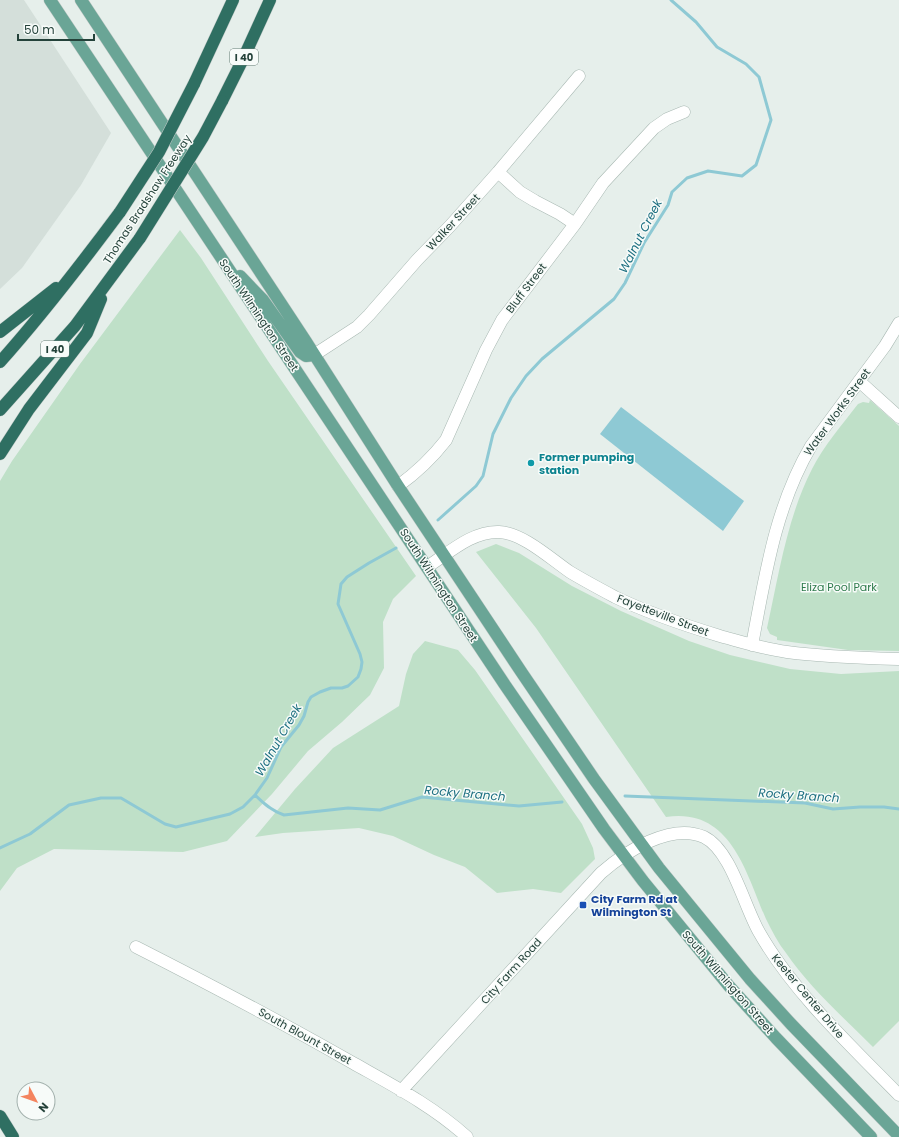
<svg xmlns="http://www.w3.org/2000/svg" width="899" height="1137" font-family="Poppins,sans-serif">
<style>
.built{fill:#d4dfda}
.green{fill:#bfe0c8}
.water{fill:#8ec9d4}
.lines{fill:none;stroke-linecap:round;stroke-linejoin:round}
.stream{stroke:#8ec9d4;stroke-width:3}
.minor-casing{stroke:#a8b8b2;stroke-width:13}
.major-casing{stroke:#c2cac8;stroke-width:13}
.highway-casing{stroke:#c2cac8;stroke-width:13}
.minor{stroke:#fff;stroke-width:12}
.major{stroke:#6aa596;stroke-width:12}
.highway{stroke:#2f6f62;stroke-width:12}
.highway-bridge-casing{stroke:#c2cac8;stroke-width:13;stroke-linecap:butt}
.highway-bridge{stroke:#2f6f62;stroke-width:12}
.culture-dot{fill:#0f9aa8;stroke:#f7fbf9;stroke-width:1.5}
.transit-dot{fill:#1a4fb4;stroke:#f7fbf9;stroke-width:1.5}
.labels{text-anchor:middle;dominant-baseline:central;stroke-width:3;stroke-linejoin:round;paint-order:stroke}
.shield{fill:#f7fbf9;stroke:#637a73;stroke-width:1}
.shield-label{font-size:10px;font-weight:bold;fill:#24423a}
.street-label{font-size:11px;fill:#24423a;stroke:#f7fbf9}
.culture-label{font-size:11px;font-weight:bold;fill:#0d838f;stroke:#f7fbf9;text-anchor:start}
.park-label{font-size:11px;fill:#2d7a4b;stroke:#f7fbf9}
.transit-label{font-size:11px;font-weight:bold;fill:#164399;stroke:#f7fbf9;text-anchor:start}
.water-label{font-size:12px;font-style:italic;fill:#1c6f80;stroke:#f7fbf9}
</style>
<rect width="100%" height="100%" fill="#e6efeb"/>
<path class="built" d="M0,0h24l87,133 -30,52 -59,83 -22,21z"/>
<path class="green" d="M180,230l21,28 67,103 148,215 -23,23 -10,23 1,46 -14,27 -28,27 -34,29 -36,43 -45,47 -44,11 -129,-3 -37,19 -17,23v-410l12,-20 68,-97z
M870,400l29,26v225l-51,-1 -71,-10v-3l-7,-3 -3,-6c12,-54 20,-110 45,-159 12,-24 30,-44 46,-65l5,-2 6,1z
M496,544l23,9 53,33 49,25 68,30 41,14 60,14 51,5 58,-3v350l-26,26c-30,-30 -63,-59 -87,-94 -8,-10 -14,-22 -20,-34 -20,-46 -35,-112 -100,-102l-130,-189 -60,-76z
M425,641l33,9 17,20 107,154 11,24 2,11 -34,34 -28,-4 -36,4 -32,-26 -31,-12 -41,-19 -34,-8 -76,5 -28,4 40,-48 38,-41 66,-42 7,-32 7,-20z"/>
<path class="water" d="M621,407l123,94 -21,30 -123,-97z"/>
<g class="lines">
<path class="stream" d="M438,520l38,-34 7,-10 10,-42 18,-36 15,-22 16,-17 72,-60 11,-16 19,-40 24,-38 4,-13 15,-14 21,-7 34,5 14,-11 15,-45 -12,-43 -13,-13 -29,-17 -21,-25 -25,-22
M255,795c9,9 17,16 29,20l64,-7 32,2 42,-13 97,9 43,-4
M625,796l180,7 28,6 27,-2h24l15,2
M0,848l30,-14 39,-29 32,-7h20l44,26 11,3 54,-13 13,-7 12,-12 12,-17 14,-31 18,-22 5,-9 4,-14 3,-5 9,-5 11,-4h11l6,-2 10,-9 3,-8 1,-7 -2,-8 -22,-50 3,-20 6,-7 22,-14 27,-15"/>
<g class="minor-casing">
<path id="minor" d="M498,172l22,20 15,9 25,13 15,10
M314,355l43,-28 12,-12 48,-55 33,-34 48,-54 81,-96
M859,381l40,36
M398,486c18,-13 34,-28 48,-46l40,-90 16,-30 73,-96 28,-41 51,-55 13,-9 17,-7
M427,567c22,-14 45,-36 72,-35 24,1 52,27 71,40 15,9 30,17 45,25 33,16 69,28 105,39 22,6 44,13 67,16 37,5 75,6 112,7
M752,645c13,-68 23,-138 59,-199l74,-100 14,-23
M136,947c73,37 145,75 217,116 39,22 80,43 114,74
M401,1091l200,-218c24,-21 70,-51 103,-36 27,13 40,69 55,95 34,60 92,114 140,163"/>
</g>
<g class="major-casing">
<path id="major" d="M50,0l455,685 99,144 39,52 86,105 47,52 95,99
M81,0l224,340 93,146 124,187 72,106 65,89 91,111 41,45 108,112
M240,276l23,24 37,52 6,4 8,-1"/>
</g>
<g class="highway-casing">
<path id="highway" d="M194,84l39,-84
M222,101l22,-44 26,-57
M0,332l56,-44
M0,362c43,-48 82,-99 120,-150
M0,410l75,-84 65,-88
M0,454l29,-45 58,-76 14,-34
M0,1116l13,21"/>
</g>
<use href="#minor" class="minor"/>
<use href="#major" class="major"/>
<use href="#highway" class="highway"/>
<g class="highway-bridge-casing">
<path id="highway-bridge" d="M120,212l39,-60 35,-68
M140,238l63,-101 19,-36"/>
</g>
<use href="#highway-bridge" class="highway-bridge"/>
</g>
<circle class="culture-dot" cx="531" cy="463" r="4"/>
<rect class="transit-dot" x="579" y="901" width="8" height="8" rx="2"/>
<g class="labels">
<g class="shield">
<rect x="230" y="49" width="28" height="16" rx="3"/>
<rect x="41" y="341" width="28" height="16" rx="3"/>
</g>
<g class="shield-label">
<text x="244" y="57">I 40</text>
<text x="55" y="349">I 40</text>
</g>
<g class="street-label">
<text transform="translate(147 199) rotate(-57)">Thomas Bradshaw Freeway</text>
<text transform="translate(453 222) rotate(-47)">Walker Street</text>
<text transform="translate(526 288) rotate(-53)">Bluff Street</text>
<text transform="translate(259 315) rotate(56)">South Wilmington Street</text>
<text transform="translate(837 412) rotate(-54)">Water Works Street</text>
<text transform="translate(439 585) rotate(57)">South Wilmington Street</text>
<text transform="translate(663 615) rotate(21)">Fayetteville Street</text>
<text transform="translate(511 971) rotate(-48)">City Farm Road</text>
<text transform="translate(728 982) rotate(49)">South Wilmington Street</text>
<text transform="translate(808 996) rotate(50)">Keeter Center Drive</text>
<text transform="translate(305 1036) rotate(29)">South Blount Street</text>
</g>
<g class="culture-label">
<text x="539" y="457">Former pumping<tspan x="539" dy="13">station</tspan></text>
</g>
<g class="park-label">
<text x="839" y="587">Eliza Pool Park</text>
</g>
<g class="transit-label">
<text x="591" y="899">City Farm Rd at<tspan x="591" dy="13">Wilmington St</tspan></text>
</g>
<g class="water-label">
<text transform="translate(640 236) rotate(-63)">Walnut Creek</text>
<text transform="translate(278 740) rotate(-60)">Walnut Creek</text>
<text transform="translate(465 793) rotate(5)">Rocky Branch</text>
<text transform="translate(799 795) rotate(4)">Rocky Branch</text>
</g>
</g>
<g transform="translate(36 1101) rotate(131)"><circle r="19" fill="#f7fbf9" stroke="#a3b1ad"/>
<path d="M0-3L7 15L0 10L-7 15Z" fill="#f4845f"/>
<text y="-6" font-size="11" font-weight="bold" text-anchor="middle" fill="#24423a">N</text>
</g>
<path d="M18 34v6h76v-6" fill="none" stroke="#24423a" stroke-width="2"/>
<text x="24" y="34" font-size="12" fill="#24423a" stroke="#f7fbf9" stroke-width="3" paint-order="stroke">50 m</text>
</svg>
